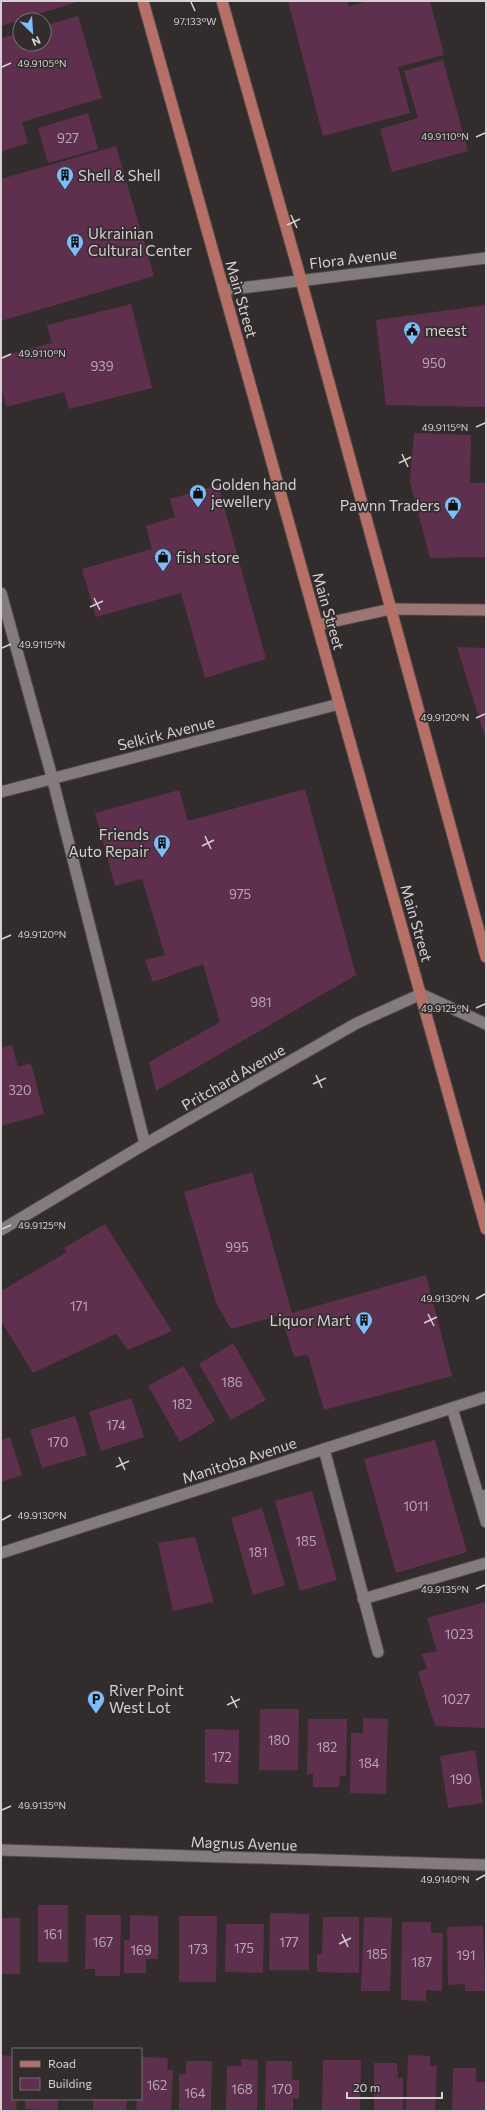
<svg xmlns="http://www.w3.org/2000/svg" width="487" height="2112" font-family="Commissioner,sans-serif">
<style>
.building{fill:#5e304e}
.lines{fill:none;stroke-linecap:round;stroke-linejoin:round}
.service-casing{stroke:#4e494a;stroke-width:13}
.minor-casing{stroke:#4e494a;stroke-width:13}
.secondary-casing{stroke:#4e494a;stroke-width:13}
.primary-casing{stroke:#4e494a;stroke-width:13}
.service{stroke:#837b7c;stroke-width:11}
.minor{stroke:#837b7c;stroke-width:11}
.secondary{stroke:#9c7672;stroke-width:11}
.primary{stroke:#b67068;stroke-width:11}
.ticks{fill:none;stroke:#d5d0d1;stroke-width:1.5}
.labels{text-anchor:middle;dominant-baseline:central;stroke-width:3.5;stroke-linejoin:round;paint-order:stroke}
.number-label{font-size:13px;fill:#b7a8b0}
.poi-label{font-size:15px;fill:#d5d0d1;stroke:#322c2d;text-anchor:start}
.street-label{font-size:15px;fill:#d5d0d1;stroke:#322c2d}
.ticks-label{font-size:10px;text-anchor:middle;fill:#d5d0d1;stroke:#322c2d;stroke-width:3.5;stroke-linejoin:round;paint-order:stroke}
</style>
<rect width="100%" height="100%" fill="#322c2d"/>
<path class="building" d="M1,1h79l-79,25z
M288,1h59l2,5 20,-5h61l14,54 -46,12 12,46 -87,23z
M78,16l24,82 -80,24 6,21 -27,9v-114l19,-5v11h24v-18z
M443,60l25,91 -76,21 -12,-43 38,-11 -14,-47z
M88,113l10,36 -50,14 -10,-35z
M116,146l38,130 -153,45v-142z
M131,304l21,84 -83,21 -5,-17 -58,15 -5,-21v-30l51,-13 -5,-18z
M486,305v102l-100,-2 -10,-85z
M414,433l57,2 -1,48h16v74l-56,1 -20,-76z
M218,485l48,174 -61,19 -24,-85 -85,24 -14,-48 70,-20 -6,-23 29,-9 -5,-18z
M457,647l29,1v86h-2z
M305,789l51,186 -200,116 -7,-29 71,-40 -17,-58 -50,18 -8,-22 20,-5 -23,-76 10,-3 -37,10 -20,-73 84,-23 9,31z
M12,1045l6,22 13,-4 13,51 -43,12v-78z
M252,1172l40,141 134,-38 26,101 -128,34 -16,-55 -14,2 -13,-42 -50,14 -15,-26 -32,-111z
M105,1224l67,107 -44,19 -12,-16 -83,39 -32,-52v-30l66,-39 -3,-4z
M233,1343l33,57 -35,20 -32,-56z
M184,1366l31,55 -35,21 -32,-56z
M131,1398l13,39 -43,14 -12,-39z
M75,1416l12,39 -45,13 -12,-38z
M10,1437l12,38 -21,7v-42z
M435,1440l32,112 -71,21 -32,-114z
M312,1491l25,89 -37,11 -25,-90z
M262,1508l23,77 -32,10 -22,-77z
M195,1537l19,65 -41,9 -15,-68z
M486,1602v126l-51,-2 -17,-54 9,-4 -6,-14 16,-3 -10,-33z
M260,1709h39l-1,61h-39z
M363,1718l25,1 -2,75 -36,-1 1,-60h12z
M308,1719h39l-1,57h-6l-1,11h-26v-13h-6z
M205,1729l34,1 -1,54 -33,-1z
M475,1750l8,53 -35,5 -8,-52z
M38,1905h30v57h-30z
M270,1913l39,1v56h-40z
M86,1915h35l-1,61h-25v-7h-10z
M130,1915l28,1v43h-12v14h-22v-33h6z
M179,1916h38l-1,66h-37z
M323,1917h36v56l-42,-1v-18h5z
M364,1917l28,1 -2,73h-29z
M1,1918h19v56h-19z
M402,1922h29v11h12l-1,58 -16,-1v11l-25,-1z
M226,1924h38l-1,49 -38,-1z
M483,1926l2,65h-20v-7l-17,1 -1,-58z
M1,2055l12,1v43h4l-1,12h-15z
M408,2055l22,1v10h7l-2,45h-29z
M141,2057l27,1 -1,12h6l-2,41h-35l1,-12h4z
M242,2059l16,1 -1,51h-31l1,-45h14z
M323,2060h38l-1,51h-38z
M186,2061h26l-1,50h-32v-37h7z
M266,2061h26v19h7v19l-6,-1v13h-28z
M374,2063h23l1,15h5v33h-29z
M453,2068h23v14h10v29h-34z
M25,2099h33v12l-33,-2z
M93,2099h34l-1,12h-33z"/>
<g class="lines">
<g class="service-casing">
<path id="service" d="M1,593l51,184 93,367
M452,1408l27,90 7,-3
M324,1449l54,203
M479,1498l7,24
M363,1599l123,-36"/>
</g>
<g class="minor-casing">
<path id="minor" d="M224,290l262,-32
M1,792l338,-88
M1,1230l144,-86 212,-121 64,-29 65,30
M1,1553l485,-156
M1,1850l485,15"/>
</g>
<g class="secondary-casing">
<path id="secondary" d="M318,625l73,-16 95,1"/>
</g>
<g class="primary-casing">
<path id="primary" d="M143,1l343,1228
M222,1l79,279 185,677"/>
</g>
<use href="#service" class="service"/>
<use href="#minor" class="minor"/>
<use href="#secondary" class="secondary"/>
<use href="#primary" class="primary"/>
</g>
<path class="ticks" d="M191,2l4,9M2,67l9,-4M476,137l9,-4M291,215l6,13M287,225l13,-6M2,358l9,-4M476,427l9,-4M402,454l6,13M399,463l12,-6M94,598l6,12M90,607l13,-6M2,648l9,-4M476,718l9,-4M205,836l6,13M202,846l12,-6M2,939l9,-4M476,1008l9,-4M316,1075l6,13M313,1084l13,-6M2,1229l9,-4M476,1299l9,-5M428,1314l6,12M424,1323l13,-6M119,1457l6,13M116,1467l13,-6M2,1520l9,-5M476,1589l9,-4M231,1696l6,12M227,1705l13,-6M2,1810l9,-4M476,1880l9,-5M342,1934l6,13M339,1944l12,-6"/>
<defs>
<g id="building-pin" transform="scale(0.9)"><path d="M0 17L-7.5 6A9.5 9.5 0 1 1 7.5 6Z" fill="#7fbdf9" stroke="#322c2d"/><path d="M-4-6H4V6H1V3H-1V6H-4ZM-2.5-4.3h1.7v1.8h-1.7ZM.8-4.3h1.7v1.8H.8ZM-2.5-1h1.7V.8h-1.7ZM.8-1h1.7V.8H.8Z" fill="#111"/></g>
<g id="civic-pin" transform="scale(0.9)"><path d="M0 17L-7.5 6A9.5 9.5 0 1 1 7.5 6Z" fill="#7fbdf9" stroke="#322c2d"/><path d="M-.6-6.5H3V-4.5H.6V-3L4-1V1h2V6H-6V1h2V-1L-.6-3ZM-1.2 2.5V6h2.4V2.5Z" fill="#111"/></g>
<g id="shop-pin" transform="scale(0.9)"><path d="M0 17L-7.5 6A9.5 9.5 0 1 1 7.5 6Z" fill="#7fbdf9" stroke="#322c2d"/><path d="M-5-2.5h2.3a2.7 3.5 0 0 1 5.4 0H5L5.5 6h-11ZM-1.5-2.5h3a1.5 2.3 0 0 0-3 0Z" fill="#111"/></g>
<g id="parking-pin" transform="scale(0.9)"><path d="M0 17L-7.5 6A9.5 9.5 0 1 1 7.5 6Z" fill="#7fbdf9" stroke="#322c2d"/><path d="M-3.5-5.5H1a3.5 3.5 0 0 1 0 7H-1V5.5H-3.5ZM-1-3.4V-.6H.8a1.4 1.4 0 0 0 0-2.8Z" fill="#111"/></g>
</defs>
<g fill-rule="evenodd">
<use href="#building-pin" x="65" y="175"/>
<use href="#building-pin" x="75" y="242"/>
<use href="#civic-pin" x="412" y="330"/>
<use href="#shop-pin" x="198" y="493"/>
<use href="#shop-pin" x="453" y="505"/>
<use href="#shop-pin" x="163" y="557"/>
<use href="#building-pin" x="162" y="843"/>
<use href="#building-pin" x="364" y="1320"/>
<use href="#parking-pin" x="96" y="1699"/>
</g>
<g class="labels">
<g class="number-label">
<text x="68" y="138">927</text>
<text x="434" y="363">950</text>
<text x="102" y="366">939</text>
<text x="240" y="894">975</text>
<text x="261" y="1002">981</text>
<text x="20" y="1090">320</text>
<text x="237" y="1247">995</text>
<text x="79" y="1306">171</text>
<text x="232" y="1382">186</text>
<text x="182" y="1404">182</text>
<text x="116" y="1425">174</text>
<text x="58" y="1442">170</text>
<text x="416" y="1506">1011</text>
<text x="306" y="1541">185</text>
<text x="258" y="1552">181</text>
<text x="459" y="1634">1023</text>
<text x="456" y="1699">1027</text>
<text x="279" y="1740">180</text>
<text x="327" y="1747">182</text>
<text x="222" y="1757">172</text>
<text x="369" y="1763">184</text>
<text x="461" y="1779">190</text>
<text x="53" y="1934">161</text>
<text x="103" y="1942">167</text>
<text x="289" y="1942">177</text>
<text x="244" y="1948">175</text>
<text x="198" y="1949">173</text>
<text x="141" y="1950">169</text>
<text x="377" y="1954">185</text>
<text x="466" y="1955">191</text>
<text x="422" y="1962">187</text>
<text x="157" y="2085">162</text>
<text x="242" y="2089">168</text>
<text x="282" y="2089">170</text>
<text x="195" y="2093">164</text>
</g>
<g class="poi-label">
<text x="78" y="175">Shell &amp; Shell</text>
<text x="88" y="233">Ukrainian<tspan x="88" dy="17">Cultural Center</tspan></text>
<text x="425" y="330">meest</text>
<text x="211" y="484">Golden hand<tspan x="211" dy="17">jewellery</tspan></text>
<text x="440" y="505" text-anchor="end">Pawnn Traders</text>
<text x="176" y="557">fish store</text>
<text x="149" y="834" text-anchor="end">Friends<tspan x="149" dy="17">Auto Repair</tspan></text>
<text x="351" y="1320" text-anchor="end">Liquor Mart</text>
<text x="109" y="1690">River Point<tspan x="109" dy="17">West Lot</tspan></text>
</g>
<g class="street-label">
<text transform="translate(353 258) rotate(-7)">Flora Avenue</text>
<text transform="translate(242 299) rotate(74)">Main Street</text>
<text transform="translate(329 611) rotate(74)">Main Street</text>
<text transform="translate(166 733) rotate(-14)">Selkirk Avenue</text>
<text transform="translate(417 923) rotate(74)">Main Street</text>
<text transform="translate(233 1077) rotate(-30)">Pritchard Avenue</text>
<text transform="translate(239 1460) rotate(-18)">Manitoba Avenue</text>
<text transform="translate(244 1843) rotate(2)">Magnus Avenue</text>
</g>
</g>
<g class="ticks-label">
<text x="195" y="25">97.133°W</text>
<text x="42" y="67">49.9105°N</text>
<text x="445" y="140">49.9110°N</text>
<text x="42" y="357">49.9110°N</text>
<text x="445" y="431">49.9115°N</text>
<text x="42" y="648">49.9115°N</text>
<text x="445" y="721">49.9120°N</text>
<text x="42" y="938">49.9120°N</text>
<text x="445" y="1012">49.9125°N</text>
<text x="42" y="1229">49.9125°N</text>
<text x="445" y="1302">49.9130°N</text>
<text x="42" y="1519">49.9130°N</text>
<text x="445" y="1593">49.9135°N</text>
<text x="42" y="1809">49.9135°N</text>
<text x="445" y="1883">49.9140°N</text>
</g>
<rect width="487" height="2112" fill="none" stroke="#d5d0d1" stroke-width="4"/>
<rect x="12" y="2048" width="130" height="52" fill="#322c2d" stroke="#736e6f"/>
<rect x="20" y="2061" width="20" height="6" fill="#b67068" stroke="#736e6f"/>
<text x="48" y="2068" font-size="12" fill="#d5d0d1">Road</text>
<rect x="20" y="2078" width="20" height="12" fill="#5e304e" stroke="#736e6f"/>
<text x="48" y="2088" font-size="12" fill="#d5d0d1">Building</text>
<g transform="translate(32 32) rotate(155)"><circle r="19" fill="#322c2d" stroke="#736e6f"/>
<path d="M0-3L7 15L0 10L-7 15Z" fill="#7fbdf9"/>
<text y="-6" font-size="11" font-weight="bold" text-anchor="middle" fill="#d5d0d1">N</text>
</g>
<path d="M347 2092v6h95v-6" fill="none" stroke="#d5d0d1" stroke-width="2"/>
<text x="353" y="2092" font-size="12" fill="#d5d0d1" stroke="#322c2d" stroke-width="3" paint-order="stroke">20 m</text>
</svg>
